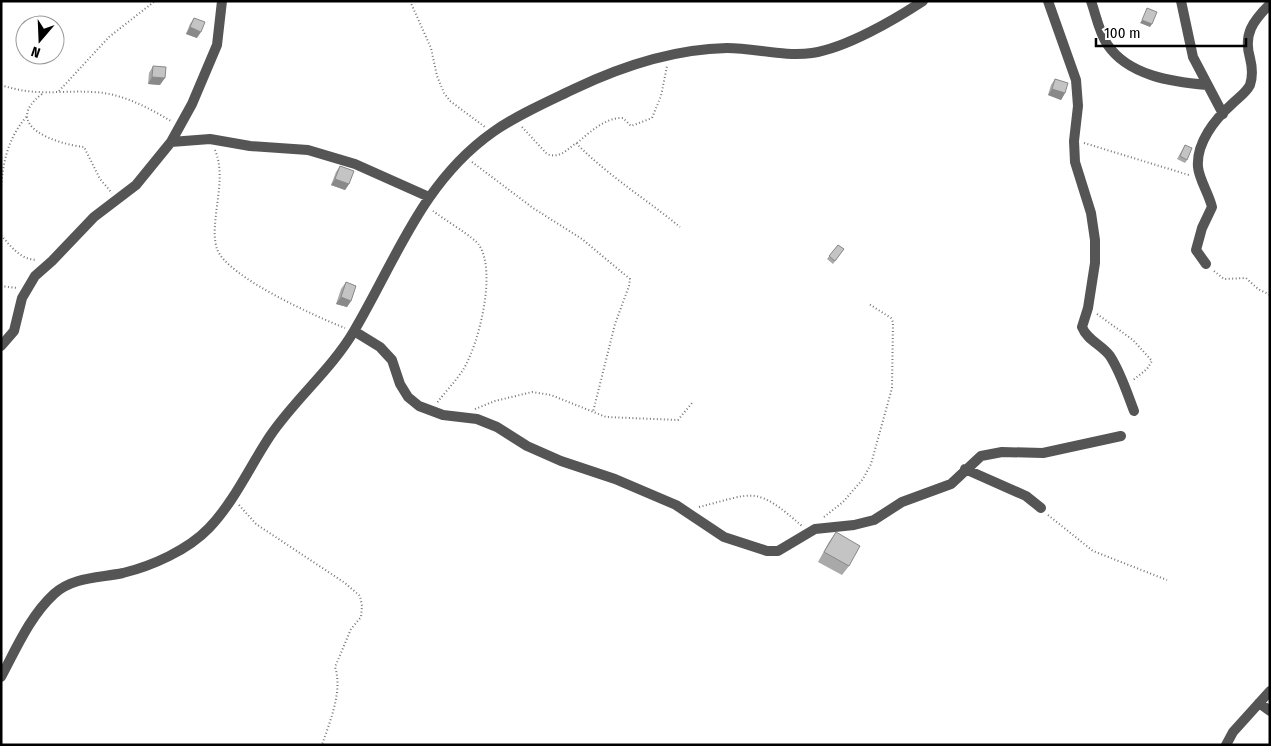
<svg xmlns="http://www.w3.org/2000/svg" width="1271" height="746" font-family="'Fira Sans Condensed',sans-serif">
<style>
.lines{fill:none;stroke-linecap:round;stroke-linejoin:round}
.path{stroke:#777;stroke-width:2;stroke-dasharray:1 2.5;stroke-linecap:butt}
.minor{stroke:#555;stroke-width:10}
.wall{fill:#a9a9a9}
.shaded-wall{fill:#898989}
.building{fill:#c4c4c4;stroke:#898989}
</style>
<rect width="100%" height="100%" fill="#fff"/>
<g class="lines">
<path class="path" d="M410,1l21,47 6,28 7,17 6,8 35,26
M1,85c36,12 56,5 92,7 28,1 54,15 78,29
M59,91l50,-54 46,-36
M42,94c-42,32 15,50 42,53l16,32 12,14
M522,127l25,27c12,5 20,-4 29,-11 31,32 70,56 104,84
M577,143c13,-11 29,-26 46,-25l8,8 21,-8 9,-22 6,-30
M1084,143l105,32
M215,150c10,24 1,51 0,76 -1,6 0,17 2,23 10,28 100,68 128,79
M472,162l61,46 49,31 48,40 -1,7 -14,38 -22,88
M1,189c2,-28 7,-51 26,-73
M433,211c9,7 42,27 46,34 18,27 0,99 -16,125 -8,12 -18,22 -26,33
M1,235c11,13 19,24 36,25
M1214,271l10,8 22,-1 12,11 12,6
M1,286l16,2
M1097,314l36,26 19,21 -5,8 -15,12
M475,409l20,-8 37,-9 19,3 55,22 72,3 14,-17
M239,505l17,19 89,59 15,13 2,10 -1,11 -10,12 -16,38c8,24 -5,54 -13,78
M699,507c56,-14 56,-22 103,19
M1048,515l45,36 74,29
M824,517l19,-15 20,-23 8,-15 21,-76 1,-66 -2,-4 -22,-14
M1140,745h4"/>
<path class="minor" d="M1048,1l28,79 2,26 -4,35 1,21 16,51 4,27v23l-7,45 -6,19c5,13 20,18 28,29 11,17 17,37 24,55
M1091,1c5,14 8,31 16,43 21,32 66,38 100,41
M1181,1l12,56 30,57
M171,142l39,-3 40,7 58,4 47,14 74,33
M1206,264l-10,-14 6,-22 10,-21c-3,-13 -13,-28 -14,-40 -2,-24 17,-48 34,-63 6,-6 14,-11 18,-19 3,-9 2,-19 0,-27 -7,-24 3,-37 20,-54
M354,331l26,16 12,13 8,24 8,13 11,9 24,9 34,4 20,8 30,19 34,15 54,18 61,26 48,32 43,14h11l37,-22 39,-4 20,-5 28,-18 49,-18 30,-28 21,-4 41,1 78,-17
M1,346l13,-15 8,-33 13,-22 17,-15 42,-44 42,-32 35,-43 21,-38 25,-59 5,-44
M965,469l61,27 15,12
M1,677c15,-28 29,-61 53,-83 18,-17 45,-16 69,-21 29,-7 65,-23 86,-45 25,-26 41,-62 61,-92 25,-37 61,-66 84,-105 42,-71 68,-149 139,-199 24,-17 54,-30 81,-43 46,-22 101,-40 153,-41 28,0 57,9 85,5 34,-5 82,-33 111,-52
M1259,703l11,8
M1226,745l7,-13 37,-41"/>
</g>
<path class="wall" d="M194,18l3,20 -11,-4 4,-10z
M153,66l7,19 -12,-1 1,-11z
M1055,79l10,14 -4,7 -13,-5 3,-10z
M1185,145l2,15 -2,3 -8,-4z
M340,166l9,18 -4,6 -14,-5 5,-13z
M838,245l6,4 -11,15 -6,-5z
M346,282l5,19 -4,6 -11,-3 5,-15z
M836,532l13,34 -7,9 -24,-13 11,-20z"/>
<path class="shaded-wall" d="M1142,20l10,4 -2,3 -10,-4z
M190,27l11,5 -4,6 -11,-4z
M152,77l13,1 -5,7 -12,-1z
M1052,89l13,4 -4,7 -13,-5z
M335,179l14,5 -4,6 -14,-5z
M341,297l10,4 -4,6 -11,-3z"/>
<path class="building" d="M1147,8l10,4 -5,12 -10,-4z
M194,18l11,4 -4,10 -11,-5z
M153,66l13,1 -1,11 -13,-1z
M1055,79l13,4 -3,10 -13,-4z
M1185,145l7,3 -5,12 -7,-4z
M340,166l14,5 -5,13 -14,-5z
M838,245l6,4 -9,12 -6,-5z
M346,282l10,4 -5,15 -10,-4z
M836,532l24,14 -11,20 -25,-14z"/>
<rect width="1271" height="746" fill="none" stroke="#000000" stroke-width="5"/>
<g transform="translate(40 40) rotate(199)"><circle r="24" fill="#ffffff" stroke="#999999"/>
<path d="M0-4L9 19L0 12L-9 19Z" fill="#000000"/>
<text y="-8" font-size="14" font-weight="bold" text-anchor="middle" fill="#000000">N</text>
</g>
<path d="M1096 38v8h150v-8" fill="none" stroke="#000000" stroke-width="2.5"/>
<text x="1104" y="38" font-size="15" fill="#000000" stroke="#ffffff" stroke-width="4" paint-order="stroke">100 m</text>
</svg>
